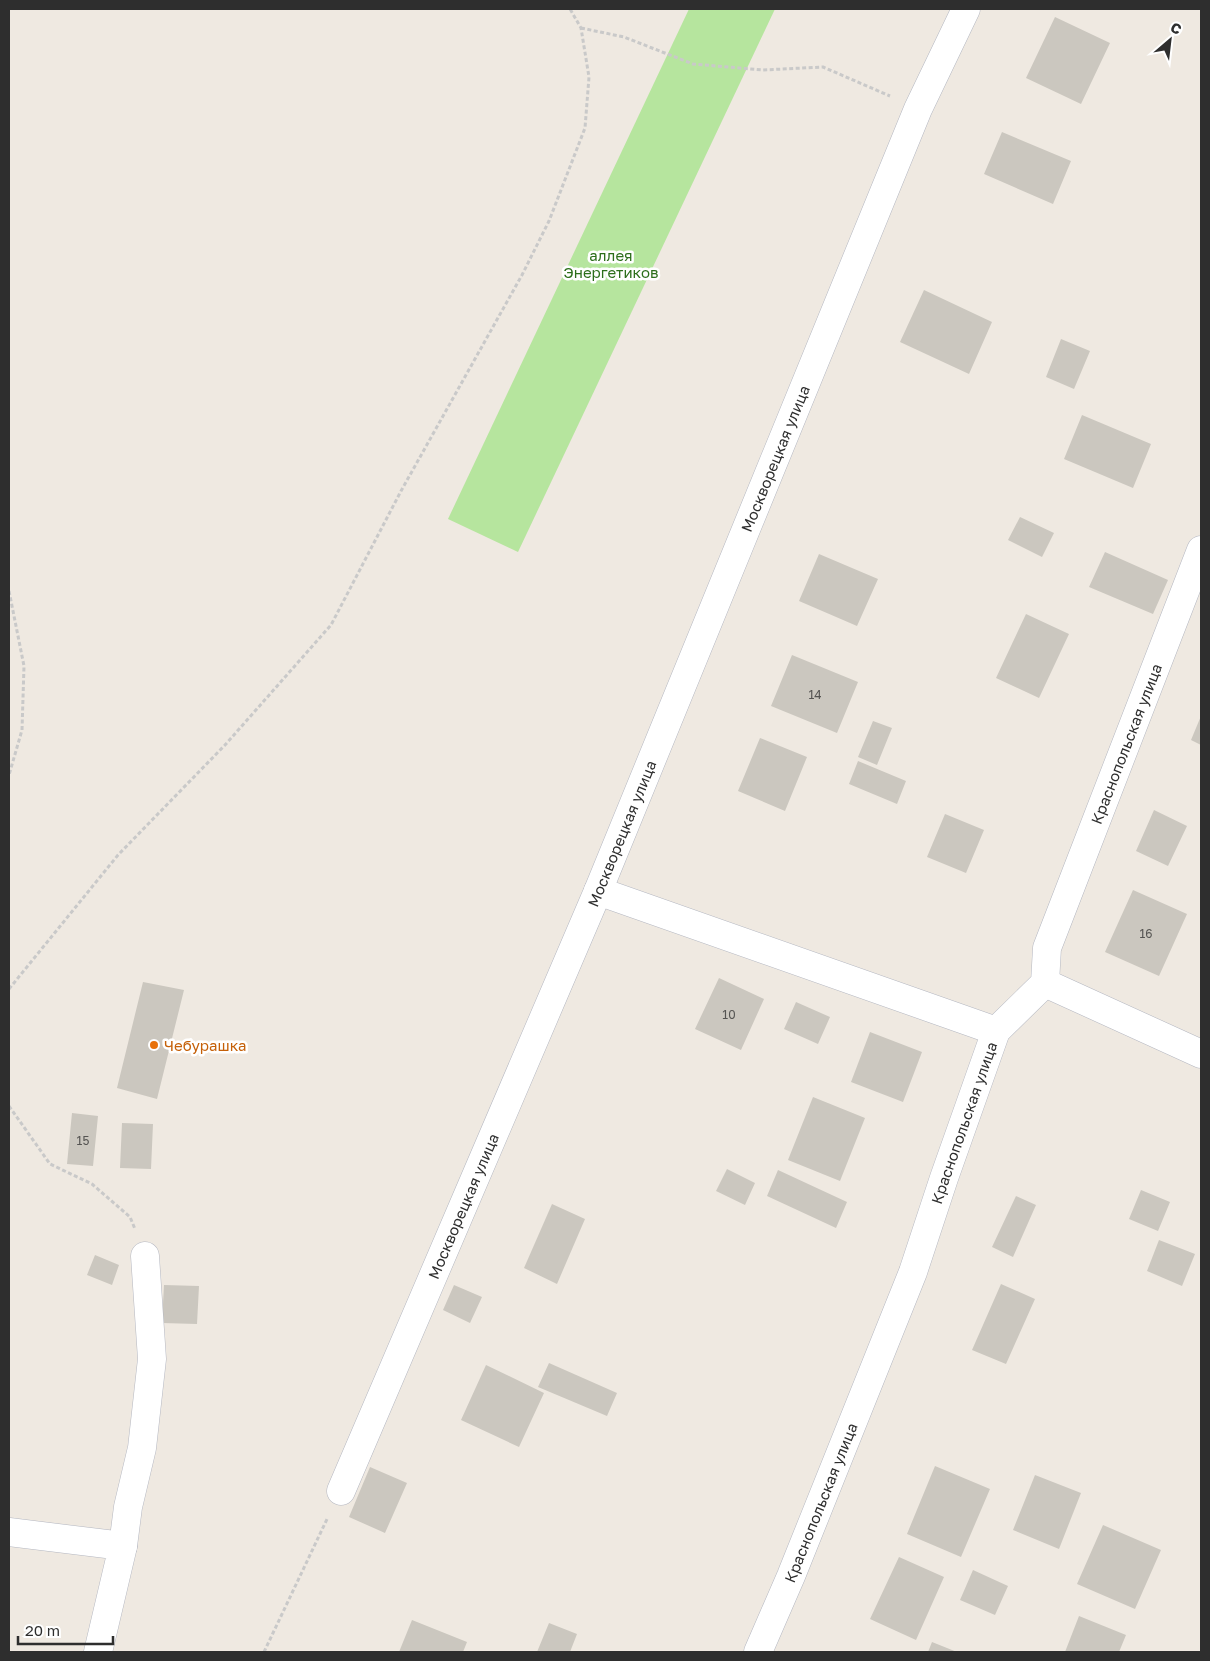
<svg xmlns="http://www.w3.org/2000/svg" width="1210" height="1661" font-family="'Golos Text',sans-serif">
<style>
.green{fill:#b6e59e}
.building{fill:#cbc7bf}
.lines{fill:none;stroke-linecap:round;stroke-linejoin:round}
.street-casing{stroke:#b4b7c1;stroke-width:29}
.path{stroke:#c9c9c9;stroke-width:3;stroke-dasharray:4 2.5;stroke-linecap:butt}
.street{stroke:#fff;stroke-width:28}
.food-dot{fill:#e8710a;stroke:#fff;stroke-width:2}
.labels{text-anchor:middle;dominant-baseline:central;stroke-width:5;stroke-linejoin:round;paint-order:stroke}
.number-label{font-size:12px;fill:#555452}
.park-label{font-size:15px;fill:#2c6e1b;stroke:#fff}
.street-label{font-size:15px;fill:#2e2e2e;stroke:#fff}
.food-label{font-size:15px;fill:#c56008;stroke:#fff;text-anchor:start}
</style>
<rect width="100%" height="100%" fill="#efe9e1"/>
<path class="green" d="M689,9h86l-257,543 -70,-33z"/>
<path class="building" d="M1055,17l55,26 -29,61 -55,-26z
M1002,132l69,29 -18,43 -69,-30z
M924,290l68,32 -23,52 -69,-32z
M1061,339l29,12 -16,38 -28,-12z
M1082,415l69,29 -18,44 -69,-29z
M1020,517l34,16 -12,24 -34,-17z
M1105,552l63,28 -15,34 -64,-27z
M819,554l59,25 -21,47 -58,-25z
M1026,614l43,20 -30,64 -43,-20z
M792,655l66,27 -21,51 -66,-27z
M1201,716v29l-10,-5z
M873,721l19,7 -15,37 -19,-8z
M760,738l47,19 -22,54 -47,-20z
M858,761l48,20 -9,23 -48,-20z
M1154,810l33,16 -19,40 -32,-15z
M945,814l39,16 -18,43 -39,-16z
M1133,890l54,24 -28,62 -54,-24z
M719,978l45,21 -23,51 -46,-21z
M143,982l41,8 -27,109 -40,-11z
M796,1002l34,15 -12,27 -34,-15z
M870,1032l52,20 -19,50 -52,-20z
M813,1097l52,21 -25,63 -52,-21z
M72,1113l26,3 -5,50 -26,-2z
M122,1123l31,1 -2,45 -31,-1z
M727,1169l28,14 -10,22 -29,-14z
M778,1170l69,32 -11,26 -69,-32z
M1141,1190l29,12 -12,29 -29,-12z
M1016,1196l20,9 -23,52 -21,-10z
M552,1204l33,15 -28,65 -33,-16z
M1159,1240l36,14 -13,32 -35,-15z
M95,1255l24,10 -7,20 -25,-10z
M1001,1284l34,15 -29,65 -34,-14z
M164,1285l35,1 -2,38 -35,-1z
M454,1285l28,12 -12,26 -27,-13z
M549,1363l68,30 -10,23 -69,-29z
M486,1365l58,28 -25,54 -58,-27z
M935,1466l55,23 -29,68 -54,-23z
M370,1467l37,16 -22,50 -36,-16z
M1035,1475l46,18 -22,56 -46,-19z
M1103,1525l58,25 -26,59 -58,-25z
M899,1557l45,20 -28,63 -46,-21z
M973,1570l35,16 -13,29 -35,-15z
M1079,1616l47,19 -7,17h-54z
M412,1620l55,22 -4,10h-64z
M549,1623l28,11 -7,18h-33z
M932,1642l25,10h-29z"/>
<g class="lines">
<g class="street-casing">
<g id="street">
<path d="M598,891l398,140"/>
<path d="M1045,983l156,71"/>
<path id="s1" d="M341,1491l257,-600 320,-782 48,-100"/>
<path d="M9,1532l114,14 -25,106"/>
<path d="M123,1546l5,-39 14,-59 10,-89 -7,-103"/>
<path id="s2" d="M758,1652l33,-76 122,-304 31,-94 52,-147 49,-48 2,-35 154,-398"/>
</g>
</g>
<path class="path" d="M581,28l43,9 69,27 70,6 60,-3 67,29
M9,591l15,75 -2,64 -13,45
M9,989l109,-134 107,-110 106,-120 70,-134 121,-216 27,-54 36,-93 4,-51 -8,-49 -11,-19
M9,1106l41,58 42,20 38,33 5,12
M264,1652l64,-135"/>
<use href="#street" class="street"/>
</g>
<circle class="food-dot" cx="154" cy="1045" r="5"/>
<g class="labels">
<g class="number-label">
<text x="815" y="694">14</text>
<text x="1146" y="933">16</text>
<text x="729" y="1014">10</text>
<text x="83" y="1140">15</text>
</g>
<g class="park-label">
<text x="611" y="255">аллея<tspan x="611" dy="17">Энергетиков</tspan></text>
</g>
<g class="street-label">
<text stroke="none"><textPath href="#s1" startOffset="1120">Москворецкая улица</textPath></text>
<text stroke="none"><textPath href="#s2" startOffset="988">Краснопольская улица</textPath></text>
<text stroke="none"><textPath href="#s1" startOffset="715">Москворецкая улица</textPath></text>
<text stroke="none"><textPath href="#s2" startOffset="568">Краснопольская улица</textPath></text>
<text stroke="none"><textPath href="#s1" startOffset="310">Москворецкая улица</textPath></text>
<text stroke="none"><textPath href="#s2" startOffset="162">Краснопольская улица</textPath></text>
</g>
<g class="food-label">
<text x="164" y="1045">Чебурашка</text>
</g>
</g>
<rect width="1210" height="1661" fill="none" stroke="#2e2e2e" stroke-width="20"/>
<g transform="translate(1170 40) rotate(28)" stroke="#ffffff" stroke-width="4" paint-order="stroke">
<path d="M0-4L9 19L0 12L-9 19Z" fill="#2e2e2e"/>
<text y="-8" font-size="14" font-weight="bold" text-anchor="middle" fill="#2e2e2e">С</text>
</g>
<path d="M18 1636v8h95v-8" fill="none" stroke="#2e2e2e" stroke-width="2.5"/>
<text x="25" y="1636" font-size="15" fill="#2e2e2e" stroke="#ffffff" stroke-width="4" paint-order="stroke">20 m</text>
</svg>
